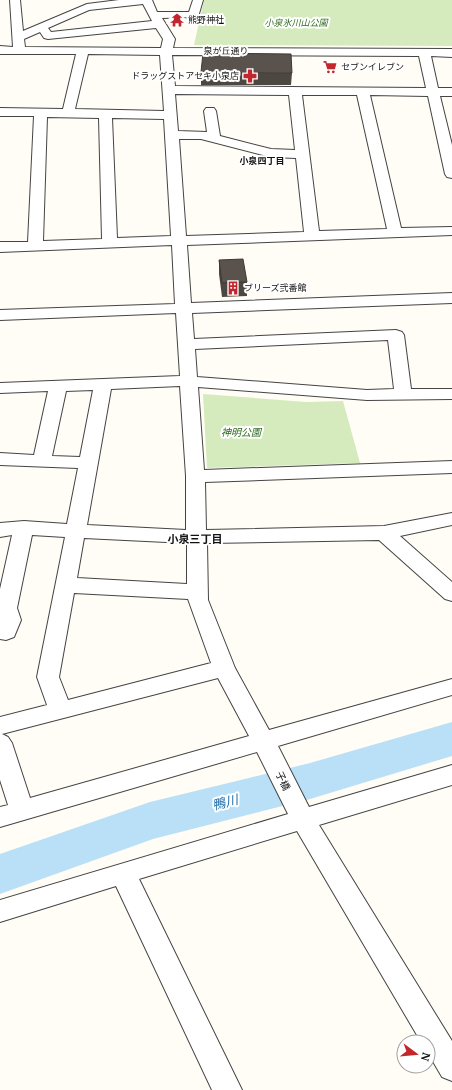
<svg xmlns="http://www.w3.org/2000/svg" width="452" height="1090" font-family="'PT Serif','Noto Sans JP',serif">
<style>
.green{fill:#d5ebbd}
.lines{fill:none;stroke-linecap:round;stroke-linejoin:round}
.river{fill:#b9e0f7;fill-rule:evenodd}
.minor-casing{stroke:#444;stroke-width:2}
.minor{fill:#fff;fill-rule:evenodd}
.wall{fill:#4d4742}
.building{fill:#5a524d;stroke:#3f3936}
.labels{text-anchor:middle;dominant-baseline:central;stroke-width:4;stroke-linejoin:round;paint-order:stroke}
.far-poi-label{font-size:9px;fill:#111;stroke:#fff;text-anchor:start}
.far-park-label{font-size:9px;font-style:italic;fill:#2f6b1f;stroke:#fff}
.far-street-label{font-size:9px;fill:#111;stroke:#fff}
.far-neighbourhood-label{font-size:9px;font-weight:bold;fill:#111;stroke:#fff}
.park-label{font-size:10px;font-style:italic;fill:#2f6b1f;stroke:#fff}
.street-label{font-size:10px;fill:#111;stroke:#fff}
.neighbourhood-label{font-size:11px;font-weight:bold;fill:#111;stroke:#fff}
.near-water-label{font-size:13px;font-style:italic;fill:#1768a6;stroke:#fff}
</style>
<rect width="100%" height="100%" fill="#fffdf5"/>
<path class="green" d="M204,0h248v46l-258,-1z
M203,394l103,8 37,-1 17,62 -153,5z"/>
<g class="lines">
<path class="river" d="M452,722v34l-142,43 -157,40 -153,55v-40l150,-52 160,-39z"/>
<g class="minor-casing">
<path id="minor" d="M10,0h10l3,31 64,-27 32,-4h33l5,12h32l4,-12h10l-5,17 -36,1 13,21 -2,9 279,1v8l-21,-1 7,32h14v8h-12l12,49v33l-5,-1 -2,-3 -17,-78 -58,-1 31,133 51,-1v8l-265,10 4,58 261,-10v10l-260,10 2,26 202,-9 6,2 2,3 7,54h41v10l-85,1 -169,-13 6,83 248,-9v12l-247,9 1,48 178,-4 68,-13v12l-52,11 52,46v19l-7,-2 -66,-59 -172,3 1,57 27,68 34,62 183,-51v16l-174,51 31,61 143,-42v20l-133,40 133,216v40l-10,-4 -14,-24v-11h-7l-124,-211 -158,48 103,211h-30l-96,-204 -116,36v-22l288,-86 -31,-62 -257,75v-20l8,-2 -8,-25v-63l47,-12 -10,-28 28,-140 -33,-2 -15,73 4,12 -7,17 -8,3 -6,-1v-50l12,-54 -12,2v-14l24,-2 43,3 11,-56 -78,-3v-12l34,2 14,-64 -48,2v-10l180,-7 -4,-63 -176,7v-10l175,-6 -3,-59 -172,7v-10h28l6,-126h-34v-8l63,1 13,-55h-76v-8l13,1zM143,4l9,17 -101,11 -3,-4 41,-18zM156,28l7,11 -2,9 -136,-1 -1,-8 16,-7 4,6 4,1zM88,54l72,1 4,56 -89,-2zM172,55l247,1 7,32 -251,-2zM175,94l114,1 6,55 -24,-1 -51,-13 -4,-25 -2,-3h-8l-2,3 3,21 -29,-1zM302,95h55l30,134 -68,2zM47,117l52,1 3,121 -59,2zM112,118l52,1 7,117 -54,2zM179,139h22l70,18 25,1 8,74 -118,4zM388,340l6,49 -27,1 -170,-13 -2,-28zM180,386l6,90v54l-99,-5 24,-136zM93,390l-13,67 -28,-1 14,-65zM84,538l103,5v41l-110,-6zM74,593l114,6 23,64 -143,37 -9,-23zM218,678l31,58 -219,62 -18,-55 -4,-6 -6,-3z"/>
</g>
<use href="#minor" class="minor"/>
</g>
<path class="wall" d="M201,72l91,1 -1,12h-90z
M219,260l28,22v14l-25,1 -3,-23z"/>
<path class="building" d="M203,53l88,1 1,19 -91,-1z
M243,259l4,23 -25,1 -3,-23z"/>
<defs>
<g id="temple-bare" transform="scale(1.08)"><path d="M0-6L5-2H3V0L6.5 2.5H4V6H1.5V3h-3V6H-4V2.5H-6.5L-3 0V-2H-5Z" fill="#c4262e" stroke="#fff" stroke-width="2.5" paint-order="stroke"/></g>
<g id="supermarket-bare" transform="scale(1.08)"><path d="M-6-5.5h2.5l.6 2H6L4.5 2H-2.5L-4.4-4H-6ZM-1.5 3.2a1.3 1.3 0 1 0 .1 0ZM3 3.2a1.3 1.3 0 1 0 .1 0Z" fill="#c4262e" stroke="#fff" stroke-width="2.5" paint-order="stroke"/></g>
<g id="pharmacy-bare" transform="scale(1.08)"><path d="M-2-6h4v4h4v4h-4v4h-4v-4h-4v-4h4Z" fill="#c4262e" stroke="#fff" stroke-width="2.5" paint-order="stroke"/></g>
<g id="building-bare" transform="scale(1.08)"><path d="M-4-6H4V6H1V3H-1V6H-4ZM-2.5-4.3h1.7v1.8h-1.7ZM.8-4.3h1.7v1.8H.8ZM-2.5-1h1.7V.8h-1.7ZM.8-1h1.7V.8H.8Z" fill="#c4262e" stroke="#fff" stroke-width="2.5" paint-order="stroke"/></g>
</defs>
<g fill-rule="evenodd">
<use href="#temple-bare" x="177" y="20"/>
<use href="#supermarket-bare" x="330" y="67"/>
<use href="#pharmacy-bare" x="250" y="76"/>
<use href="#building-bare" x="233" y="288"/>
</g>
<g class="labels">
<g class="far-poi-label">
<text x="188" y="20">熊野神社</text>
<text x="341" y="67">セブンイレブン</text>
<text x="239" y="76" text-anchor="end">ドラッグストアセキ小泉店</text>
<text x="244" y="288">ブリーズ弐番館</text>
</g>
<g class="far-park-label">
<text x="296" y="23">小泉氷川山公園</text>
</g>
<g class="far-street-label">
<text x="226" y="51">泉が丘通り</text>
</g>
<g class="far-neighbourhood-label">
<text x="262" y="161">小泉四丁目</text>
</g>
<g class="park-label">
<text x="241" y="432">神明公園</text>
</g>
<g class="street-label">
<text transform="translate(283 781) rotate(64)">子橋</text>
</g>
<g class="neighbourhood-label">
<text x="195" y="539">小泉三丁目</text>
</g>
<g class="near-water-label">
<text transform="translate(225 802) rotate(-14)">鴨川</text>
</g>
</g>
<g transform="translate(416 1054) rotate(106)"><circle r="19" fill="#ffffff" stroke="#a0a0a0"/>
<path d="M0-3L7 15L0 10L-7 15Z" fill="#c4262e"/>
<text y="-6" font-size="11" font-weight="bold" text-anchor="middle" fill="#111111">N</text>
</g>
</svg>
